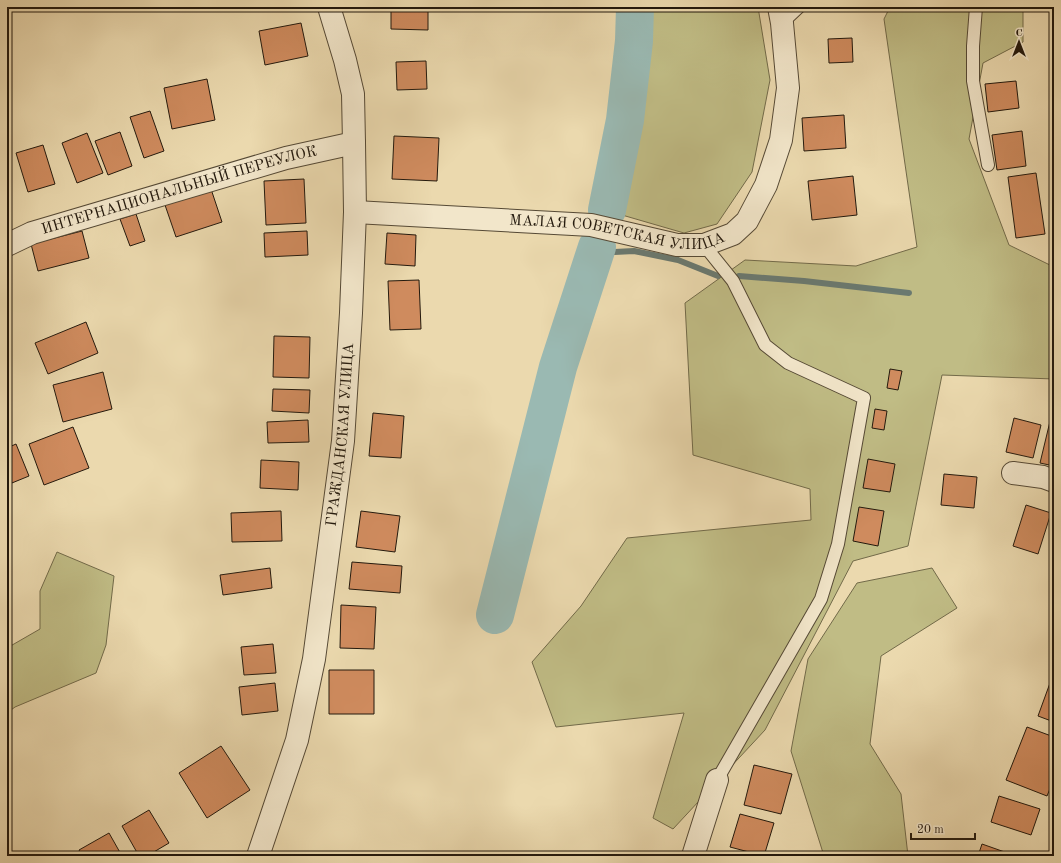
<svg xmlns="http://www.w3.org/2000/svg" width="1061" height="863" font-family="'Old Standard TT',serif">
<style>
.green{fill:#c0bc85;stroke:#726a49}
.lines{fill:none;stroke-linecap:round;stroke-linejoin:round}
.stream{stroke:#6a7970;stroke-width:6}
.river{stroke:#9ab9b2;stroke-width:38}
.building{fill:#cf8b5e;stroke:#23190d}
.lane-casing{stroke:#554935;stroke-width:14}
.street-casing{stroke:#554935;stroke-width:24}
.lane{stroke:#f2e6ca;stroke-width:12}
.street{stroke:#f2e6ca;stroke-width:22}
.labels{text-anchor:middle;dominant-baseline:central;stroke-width:4;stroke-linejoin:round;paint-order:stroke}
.street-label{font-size:15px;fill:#23190d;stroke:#f2e6ca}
</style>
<rect width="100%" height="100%" fill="#ebd9ae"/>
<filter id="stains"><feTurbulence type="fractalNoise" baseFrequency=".005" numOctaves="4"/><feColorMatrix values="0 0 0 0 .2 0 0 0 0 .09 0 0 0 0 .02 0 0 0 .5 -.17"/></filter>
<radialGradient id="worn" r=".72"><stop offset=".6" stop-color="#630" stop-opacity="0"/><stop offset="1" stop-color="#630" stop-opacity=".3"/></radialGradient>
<path class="green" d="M651,7h107l12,73 -18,92 -35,52 -33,9 -62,-18 23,-134z
M890,7h133v35l-40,21 -14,76 40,106 45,22v112l-112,-4 -34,171 -55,15 -88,169 -92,99 -20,-11 31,-105 -128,14 -24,-65 49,-56 46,-68 184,-18 -1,-31 -117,-34 -8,-152 60,-43 111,6 61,-19 -33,-228z
M57,552l57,24 -8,69 -10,28 -81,34 -8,6v-65l33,-19v-38z
M932,568l25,40 -76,48 -11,88 31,50 7,62h-84l-33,-105 17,-92 49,-76z"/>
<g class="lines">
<path class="stream" d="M595,253l39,-2 44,9 40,16
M739,276l65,5 105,12"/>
<path class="river" d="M607,210l18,-90 9,-79 1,-34
M495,615l63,-248 39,-120"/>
</g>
<path class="building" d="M391,7h37v23l-37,-1z
M301,23l7,33 -43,9 -6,-34z
M852,38l1,24 -24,1 -1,-24z
M426,61l1,28 -30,1 -1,-28z
M207,79l8,41 -43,9 -8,-41z
M1016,81l3,27 -31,4 -3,-28z
M150,111l14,40 -20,7 -14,-41z
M844,115l2,33 -42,3 -2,-33z
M1022,131l4,35 -29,4 -5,-35z
M120,132l12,34 -24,9 -13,-34z
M87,133l16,40 -26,10 -15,-40z
M394,136l45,2 -2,43 -45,-2z
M43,145l12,39 -27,8 -12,-39z
M1036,173l9,61 -29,4 -8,-61z
M853,176l4,39 -45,5 -4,-39z
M304,179l2,44 -40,2 -2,-44z
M211,189l11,33 -46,15 -11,-32z
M136,214l9,27 -15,5 -10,-27z
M82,231l7,27 -51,13 -7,-27z
M307,231l1,24 -43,2 -1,-24z
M387,233l29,2 -1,31 -30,-2z
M419,280l2,49 -31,1 -2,-49z
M86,322l12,31 -50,21 -13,-31z
M274,336l36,1 -1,41 -36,-1z
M890,369l12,2 -4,19 -11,-2z
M103,372l9,37 -49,13 -10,-37z
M273,389l37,1 -1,23 -37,-2z
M875,409l12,2 -3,19 -12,-2z
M373,413l31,3 -3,42 -32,-2z
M1052,413h2v53l-14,-3z
M1014,418l27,7 -8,33 -27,-6z
M308,420l1,22 -41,1 -1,-21z
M73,427l16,41 -45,17 -15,-41z
M16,444l13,32 -22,9v-37z
M868,459l27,5 -5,28 -27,-4z
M261,460l38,2 -1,28 -38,-2z
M944,474l33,3 -3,31 -33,-3z
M1026,505l25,8 -13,41 -25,-8z
M859,507l25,4 -6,35 -25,-5z
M281,511l1,30 -50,1 -1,-29z
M361,511l39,5 -5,36 -39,-5z
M1054,541v16l-4,-2z
M352,562l50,4 -2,27 -51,-4z
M270,568l2,20 -49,7 -3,-20z
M341,605l35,2 -2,42 -34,-1z
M273,644l3,29 -32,2 -3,-28z
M329,670h45v44h-45z
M1054,672v50l-16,-6z
M275,683l3,28 -36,4 -3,-28z
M1027,727l27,10v42l-7,17 -41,-16z
M221,746l29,44 -43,28 -28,-45z
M754,765l38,9 -11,40 -37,-9z
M999,796l41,13 -9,26 -40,-13z
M149,810l20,33 -22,13h-8l-17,-30z
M740,814l34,9 -10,33 -34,-9z
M109,833l13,23h-40l-3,-6z
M982,844l34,12h-38z"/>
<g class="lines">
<g class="lane-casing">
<path id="lane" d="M976,7l-3,39v35l15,84
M782,23l17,-16
M704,245l29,36 32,64 23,18 76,35 -26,146 -17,55 -104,181"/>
</g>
<g class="street-casing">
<g id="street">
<path id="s1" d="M355,212l236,13 86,20h27l29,-11 14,-13 19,-36 15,-45 7,-52 -6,-65 -3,-16"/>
<path id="s2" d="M7,245l25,-12 254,-75 68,-15"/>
<path d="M1013,473l30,4 11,4"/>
<path id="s3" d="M258,856l39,-116 17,-81 29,-218 8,-128 4,-101 -1,-69 -1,-49 -8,-34 -16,-53"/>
<path d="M693,856l24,-76"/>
</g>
</g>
<use href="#lane" class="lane"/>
<use href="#street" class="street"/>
</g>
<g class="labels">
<g class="street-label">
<text stroke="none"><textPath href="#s2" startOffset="181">ИНТЕРНАЦИОНАЛЬНЫЙ ПЕРЕУЛОК</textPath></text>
<text stroke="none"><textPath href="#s1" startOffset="264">МАЛАЯ СОВЕТСКАЯ УЛИЦА</textPath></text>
<text stroke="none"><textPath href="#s3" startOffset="431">ГРАЖДАНСКАЯ УЛИЦА</textPath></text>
</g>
</g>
<rect width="1061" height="863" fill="none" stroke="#ebd9ae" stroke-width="24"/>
<rect x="8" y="8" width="1045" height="847" fill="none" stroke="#23190d" stroke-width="2"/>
<rect x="12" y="12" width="1037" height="839" fill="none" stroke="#23190d"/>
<g transform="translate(1019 42)" stroke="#f2e6ca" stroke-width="3" paint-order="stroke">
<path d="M0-3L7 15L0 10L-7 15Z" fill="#23190d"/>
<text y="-6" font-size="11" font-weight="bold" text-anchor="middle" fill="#23190d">С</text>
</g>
<path d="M911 833v6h64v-6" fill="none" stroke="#23190d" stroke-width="2"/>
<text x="917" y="833" font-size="12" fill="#23190d" stroke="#f2e6ca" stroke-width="3" paint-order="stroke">20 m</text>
<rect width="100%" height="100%" filter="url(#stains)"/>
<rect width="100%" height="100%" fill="url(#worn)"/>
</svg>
